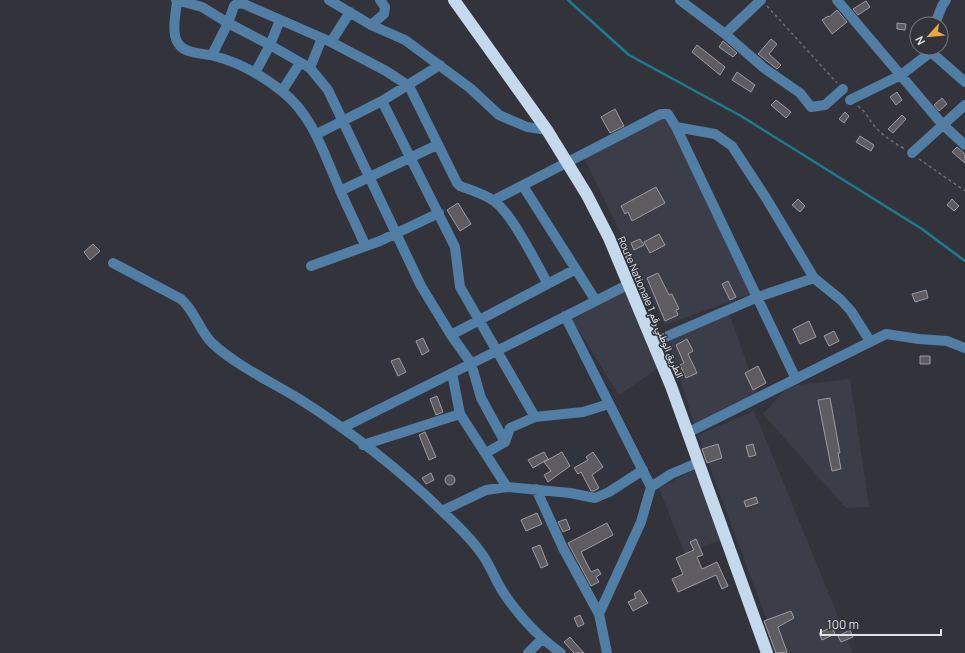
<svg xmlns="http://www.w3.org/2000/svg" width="965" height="653" font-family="Manrope,Vazirmatn,sans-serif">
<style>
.built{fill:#3b3e49}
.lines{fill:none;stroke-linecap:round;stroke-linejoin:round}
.stream{stroke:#1a7e90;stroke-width:2.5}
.building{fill:#5e5b61;stroke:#9e9aa1}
.path{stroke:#6e6f75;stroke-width:1.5;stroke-dasharray:3 3;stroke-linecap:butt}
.minor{stroke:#507ea4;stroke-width:10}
.highway{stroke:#c4d9ec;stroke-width:12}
.labels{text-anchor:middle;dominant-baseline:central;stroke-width:3;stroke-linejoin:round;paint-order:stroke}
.street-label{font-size:10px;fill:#e1e2e6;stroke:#33343b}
</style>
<rect width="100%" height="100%" fill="#33343b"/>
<path class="built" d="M667,116l89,176 -91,33 -82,-169z
M626,290l32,78 -39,27 -47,-75z
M726,305l31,87 -19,13 -44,19 -29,-93z
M850,379l19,128 -23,1 -83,-94 26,-28z
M754,411l99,242h-74l-81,-218z
M694,470l28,69 -37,15 -26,-66z"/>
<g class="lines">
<path class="stream" d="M568,0l61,55 112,61 181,113 43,32"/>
</g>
<path class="building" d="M866,1l4,6 -12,8 -5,-6z
M837,10l10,12 -15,12 -10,-14 6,-4 1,1z
M897,23l9,1 -1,6 -8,-1z
M771,39l6,5 -8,10 12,11 -4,4 -19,-15z
M723,41l14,12 -4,4 -14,-10z
M697,45l28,22 -5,8 -28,-23z
M737,72l18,13 -4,7 -19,-12z
M897,92l5,8 -6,5 -6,-8z
M942,98l5,6 -8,7 -5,-6z
M776,100l15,12 -5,6 -15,-13z
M615,109l9,17 -14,7 -9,-16z
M845,112l4,4 -5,7 -5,-4z
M902,115l4,4 -13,14 -5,-4z
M860,136l14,9 -3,6 -15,-9z
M957,147l8,7v9l-13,-11z
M656,187l9,16 -33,18 -4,-9 -3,2 -4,-8z
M798,199l7,7 -5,6 -8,-7z
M952,199l7,7 -5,5 -7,-6z
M458,203l13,21 -11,7 -13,-21z
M659,234l6,11 -15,8 -6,-11z
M640,239l4,6 -10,5 -3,-7z
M93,244l7,7 -10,9 -6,-8z
M658,273l11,22 3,-1 7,15 -3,1 2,5 -13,6 -18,-43z
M728,281l8,16 -6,3 -8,-16z
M926,290l2,8 -13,4 -3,-8z
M809,321l7,16 -16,7 -7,-15z
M834,331l5,10 -10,5 -5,-10z
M423,338l6,13 -7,4 -6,-14z
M687,339l6,12 -5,3 9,19 -11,5 -6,-13 4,-2 -8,-18z
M920,356h10v8h-10z
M399,358l7,14 -8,4 -7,-15z
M758,366l8,17 -13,7 -8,-17z
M437,396l6,16 -7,3 -6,-16z
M830,398l10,55h-2l3,16 -9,2 -14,-71z
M425,432l11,25 -7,3 -10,-25z
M718,444l4,14 -15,5 -5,-14z
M753,444l3,11 -7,2 -3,-11z
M544,452l4,7 -15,9 -5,-8z
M562,452l8,14 -22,16 -4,-7 7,-4 -7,-9z
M593,452l10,15 -11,8 7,13 -5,3h-3l-10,-19 -3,2 -4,-6 14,-8 -2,-3z
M431,473l3,7 -8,4 -4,-6z
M445 480a5 5 0 1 1 10 0a5 5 0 1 1-10 0Z
M756,497l2,6 -12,4 -2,-6z
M537,513l5,11 -16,7 -5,-11z
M566,519l4,10 -7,3 -5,-10z
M607,523l6,12 -32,17 10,20 7,-3 3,5 -5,3 3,5 -8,4 -23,-43z
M696,539l7,16 -6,2 5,12 15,-7 11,24 -6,3 -6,-14 -38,17 -6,-13 11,-5 -7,-16 18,-8 -4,-8z
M540,545l8,20 -7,3 -9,-20z
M640,590l8,13 -15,8 -5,-9 8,-4 -2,-4z
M791,611l3,7 -16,9 9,25 -11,1 -12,-32z
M580,615l4,9 -6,3 -4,-9z
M832,627l3,7 -13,6 -3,-7z
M850,630l3,7 -12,5 -3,-6z
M570,637l4,5 10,11h-10l-10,-11z"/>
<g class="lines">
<path class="path" d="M767,6l70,77
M858,106c8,6 12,15 18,22 9,9 18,15 29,21
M919,159l46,32"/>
<path class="minor" d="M176,0l26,7 26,16 42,22 40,23 18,22 93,196 30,49 20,28 10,35 24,44
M329,0l42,25 34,15 65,48 29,27 28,12 20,3
M680,0l45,34 39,34 36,25 11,14 14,-2 18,-16
M837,0l105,124 23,21
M177,1c-1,12 -6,32 1,42 6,11 25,10 36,13 24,6 49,20 69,36 31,25 41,63 57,98 8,19 17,36 25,55
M935,24l7,-18 4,-6
M371,25l13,-11 1,-7 -5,-7
M725,34l36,-34
M331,42l19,-30
M931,52l34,30
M212,55l16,-32 6,-17 4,-3 6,1 87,38 55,29 23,15 48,97 3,3c11,4 25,8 34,15 19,14 42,62 54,83
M310,68l12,-30
M255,73l15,-28 10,-25
M282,91l18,-28
M850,100l51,-25 30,-23v-4
M382,101l73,146 5,40 75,130
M676,127l39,7 17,12 34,52 48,80 27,22 10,11 19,30
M317,134l65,-33 58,-36
M912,153l53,-48
M523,186l73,115
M340,191l97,-46
M494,200l167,-86h7l8,13 120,252
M113,263l68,36c14,12 18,31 31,44 26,24 60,39 89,57 50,32 98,69 140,110 15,14 32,30 43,47 7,11 12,24 19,35 16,24 34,44 58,61
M311,266l69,-25 59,-28
M565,316l86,171
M451,335l125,-66
M654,342l104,-45 56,-19
M452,373l8,41 47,73
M342,428c96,-48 192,-95 287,-144
M687,433l199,-99 33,5 28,2 18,7
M363,445l97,-31
M486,453l19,-11 5,-14 25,-11 48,-5 26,-8
M536,489l27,59 36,66
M442,511l44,-21 21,-3 63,6 25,5 14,-6 34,-22
M528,653l14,-14
M607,653l-8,-39 42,-92 10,-35 20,-13 26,-11"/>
<path class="highway" d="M454,0l93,130 40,65 22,43 62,148 96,267"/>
</g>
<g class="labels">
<g class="street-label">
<text transform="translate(651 307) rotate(67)">Route Nationale الطريق الوطني رقم 1</text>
</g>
</g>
<g transform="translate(929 36) rotate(243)"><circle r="19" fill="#33343b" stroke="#797a7f"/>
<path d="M0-3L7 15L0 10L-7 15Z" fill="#eaaa39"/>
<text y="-6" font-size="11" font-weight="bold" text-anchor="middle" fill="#e1e2e6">N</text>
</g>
<path d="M821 629v6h120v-6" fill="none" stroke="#e1e2e6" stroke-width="2"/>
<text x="827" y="629" font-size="12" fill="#e1e2e6" stroke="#33343b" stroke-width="3" paint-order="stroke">100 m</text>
</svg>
